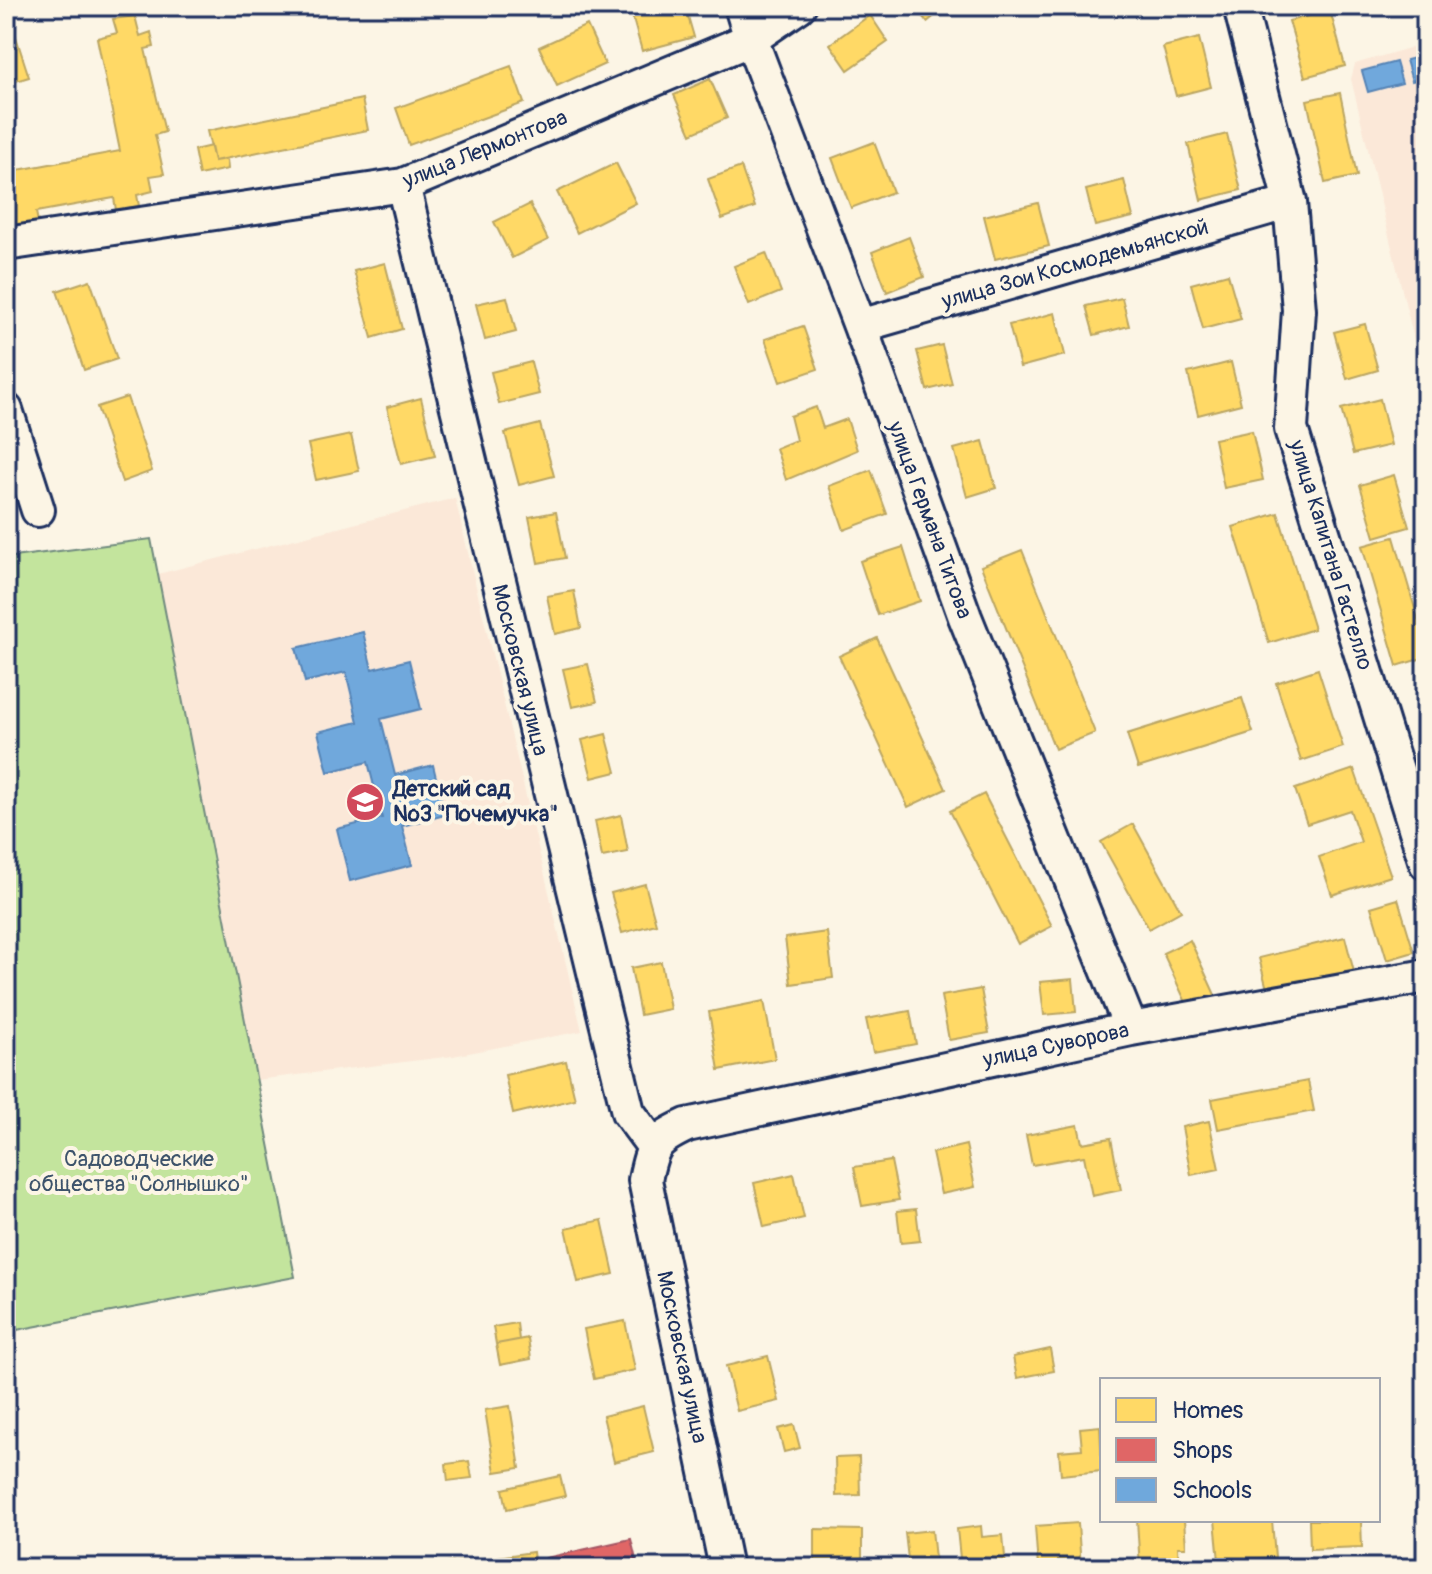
<svg xmlns="http://www.w3.org/2000/svg" width="1432" height="1574" font-family="Pangolin,sans-serif">
<style>
.built{fill:#fbe8d8}
.green{fill:#c3e49d;stroke:#6f8a7e;stroke-width:2}
.homes{fill:#ffd966;stroke:#bba664;stroke-width:2}
.shops{fill:#e06666;stroke:#a55664;stroke-width:2}
.schools{fill:#6fa8dc;stroke:#5684b6;stroke-width:2}
.lines{fill:none;stroke-linecap:round;stroke-linejoin:round}
.minor-casing{stroke:#1b2f5e;stroke-width:38}
.minor{stroke:#fcf5e5;stroke-width:32}
.labels{text-anchor:middle;dominant-baseline:central;stroke-width:8;stroke-linejoin:round;paint-order:stroke}
.street-label{font-size:22px;fill:#1b2f5e;stroke:#fcf5e5}
.poi-label{font-size:22px;font-weight:bold;fill:#1b2f5e;stroke:#fcf5e5;text-anchor:start}
.park-label{font-size:22px;fill:#3d536b;stroke:#fcf5e5}
</style>
<rect width="100%" height="100%" fill="#fcf5e5"/>
<filter id="ink" filterUnits="userSpaceOnUse"><feTurbulence type="fractalNoise" baseFrequency=".0125" numOctaves="2"/><feDisplacementMap in="SourceGraphic" scale="16" xChannelSelector="R" yChannelSelector="G"/><feConvolveMatrix kernelMatrix="1 2 1 2 8 2 1 2 1" color-interpolation-filters="sRGB"/></filter>
<g filter="url(#ink)">
<path class="built" d="M1426,43v346l-75,-310 4,-15z
M455,498l127,533 -129,25 -197,24 -98,-506z"/>
<path class="green" d="M151,539l144,738 -289,55v-774z"/>
<path class="homes" d="M6,6l23,71 -23,7z
M644,6h41l9,31 -52,14 -11,-39 14,-4z
M914,6h33l-20,16z
M1330,10l15,56 -40,11 -16,-56z
M870,15l18,27 -40,28 -18,-26z
M135,16l5,20 11,-4 3,15 -9,2 20,83 -10,3 9,39 -14,2 3,15 -16,4 2,11 -23,4 -2,-12 -78,14 2,10 -25,4 -3,-9 -4,1v-53l1,7 113,-21 -23,-113 20,-5 -4,-14z
M587,25l18,39 -48,22 -18,-39z
M1199,38l12,49 -35,9 -13,-49z
M511,66l13,37 -115,42 -13,-37z
M710,79l17,39 -36,16 -17,-39z
M1340,93l17,83 -32,7 -18,-83z
M362,99l6,31 -154,31 -7,-30z
M1227,134l14,56 -40,10 -13,-56z
M874,142l19,50 -42,16 -19,-50z
M211,146l3,15 13,-2 1,10 -29,6 -5,-25z
M616,163l20,40 -59,30 -20,-41z
M741,167l14,40 -33,12 -14,-40z
M1124,180l9,37 -38,9 -9,-36z
M1038,203l11,43 -54,13 -11,-43z
M530,204l18,36 -36,18 -18,-36z
M909,237l15,40 -37,15 -15,-40z
M766,253l15,39 -32,13 -15,-39z
M385,263l17,66 -30,9 -18,-67z
M1228,274l13,45 -38,10 -12,-45z
M90,280l27,79 -33,11 -27,-79z
M507,297l9,35 -31,8 -9,-36z
M1122,298l7,28 -35,9 -8,-29z
M1055,313l10,42 -45,12 -11,-42z
M1365,324l13,46 -31,9 -13,-47z
M803,326l15,43 -38,13 -15,-43z
M942,345l10,39 -25,6 -10,-39z
M531,362l8,32 -40,10 -8,-32z
M1231,362l10,42 -43,11 -10,-42z
M127,397l25,74 -30,11 -25,-75z
M421,398l14,58 -34,8 -14,-57z
M1380,399l11,46 -38,9 -12,-45z
M816,407l7,21 24,-9 10,31 -71,30 -10,-32 20,-8 -6,-24z
M540,424l14,52 -35,9 -14,-52z
M1252,431l11,49 -39,8 -10,-49z
M351,435l8,36 -43,9 -8,-36z
M983,441l13,47 -29,9 -13,-48z
M871,470l16,44 -43,16 -15,-44z
M1394,475l15,52 -34,10 -15,-52z
M556,512l9,46 -27,5 -9,-46z
M1278,513l36,116 -45,14 -36,-116z
M1394,537l29,99 3,-1v22l-29,9 -35,-120z
M903,547l17,54 -42,14 -18,-54z
M1022,550l73,183 -40,16 -74,-183z
M574,591l7,37 -26,6 -8,-38z
M877,638l69,151 -38,18 -69,-151z
M588,664l9,38 -25,5 -9,-38z
M1318,669l25,78 -42,14 -25,-78z
M1242,698l11,34 -115,36 -11,-34z
M606,734l10,38 -24,6 -10,-38z
M1354,769l37,107 -59,19 -13,-38 42,-15 -11,-32 -43,14 -12,-35z
M984,794l68,132 -34,18 -68,-133z
M621,815l7,37 -26,5 -7,-36z
M1133,824l48,87 -32,18 -48,-87z
M645,884l11,40 -34,9 -11,-40z
M1398,899l16,53 -27,8 -16,-53z
M827,932l6,46 -42,6 -6,-46z
M1345,937l9,35 -86,21 -9,-35z
M1190,940l26,57 -27,12 -26,-56z
M661,962l9,47 -30,6 -9,-47z
M1073,979l3,33 -32,3 -4,-33z
M981,989l8,44 -40,7 -8,-44z
M764,1001l11,58 -56,11 -10,-58z
M910,1011l6,33 -43,8 -7,-33z
M566,1061l9,38 -62,15 -8,-39z
M1308,1081l6,30 -96,18 -6,-30z
M1209,1121l10,48 -28,6 -9,-48z
M1078,1125l4,18 29,-5 10,52 -29,6 -8,-40 -52,9 -6,-30z
M966,1145l9,42 -34,7 -9,-41z
M891,1161l8,39 -37,6 -8,-39z
M794,1174l10,44 -40,9 -10,-44z
M916,1209l4,32 -19,2 -4,-32z
M602,1220l12,54 -36,8 -12,-54z
M625,1321l10,49 -41,9 -10,-50z
M517,1323l2,17 -23,4 -3,-17z
M528,1338l3,21 -31,6 -4,-21z
M1050,1349l4,22 -37,7 -4,-21z
M768,1356l11,45 -42,10 -11,-45z
M510,1406l10,62 -25,4 -10,-62z
M643,1406l11,46 -40,10 -11,-46z
M794,1425l6,23 -16,4 -6,-23z
M1100,1426l2,45 -41,4 -2,-24 23,-2 -2,-21z
M859,1457l1,38 -24,1 -1,-38z
M469,1461l3,17 -24,3 -2,-17z
M560,1476l5,20 -58,13 -4,-20z
M1137,1520h47l2,27h-8l1,21h-39z
M1215,1520h57l3,37 -56,4z
M1309,1520h52l1,27 -52,2z
M1078,1523l3,45h-43l-3,-42z
M981,1526l1,11 21,-2 3,33h-45l-4,-39z
M815,1529l47,1v38h-47z
M932,1530l4,38h-27l-4,-35z
M533,1552l2,16h-119z"/>
<path class="shops" d="M631,1539l7,29h-90l-2,-10z"/>
<path class="schools" d="M1426,55v22l-14,4 -6,-21z
M1396,62l6,21 -34,9 -6,-21z
M363,632l9,37 37,-9 12,49 -40,10 14,56 38,-10 12,50 -43,11 10,39 -62,16 -13,-52 45,-11 -14,-56 -40,10 -10,-40 40,-10 -12,-50 -41,10 -9,-34z"/>
<g class="lines">
<g class="minor-casing">
<path id="minor" d="M741,6l10,33 109,287 105,291 166,412
M1240,6l50,196 9,108 -8,119 135,434
M403,185l225,927 26,35
M6,244l397,-59 348,-146 48,-33
M860,326l430,-124
M6,410l32,100
M726,1568l-81,-388c7,-35 10,-40 42,-55l444,-96 295,-53"/>
</g>
<use href="#minor" class="minor"/>
</g>
</g>
<defs>
<g id="school-disc" transform="scale(2)"><circle r="9.5" fill="#d1495b" stroke="#fcf5e5"/><path d="M0-5L7-2L0 1L-7-2ZM-4 1L0 2.5L4 1V4Q0 6-4 4Z" fill="#fff"/></g>
</defs>
<g fill-rule="evenodd">
<use href="#school-disc" x="365" y="802"/>
</g>
<g class="labels">
<g class="street-label">
<text transform="translate(485 149) rotate(-22)">улица Лермонтова</text>
<text transform="translate(1075 264) rotate(-16)">улица Зои Космодемьянской</text>
<text transform="translate(930 520) rotate(70)">улица Германа Титова</text>
<text transform="translate(1331 555) rotate(73)">улица Капитана Гастелло</text>
<text transform="translate(520 670) rotate(76)">Московская улица</text>
<text transform="translate(1056 1045) rotate(-12)">улица Суворова</text>
<text transform="translate(682 1357) rotate(78)">Московская улица</text>
</g>
<g class="poi-label">
<text x="393" y="789">Детский сад<tspan x="393" dy="25">№3 "Почемучка"</tspan></text>
</g>
<g class="park-label">
<text x="139" y="1159">Садоводческие<tspan x="139" dy="25">общества "Солнышко"</tspan></text>
</g>
</g>
<rect width="1432" height="1574" fill="none" stroke="#fcf5e5" stroke-width="32"/>
<rect x="16" y="16" width="1400" height="1542" fill="none" stroke="#1b2f5e" stroke-width="3" filter="url(#ink)"/>
<rect x="1100" y="1378" width="280" height="144" fill="#fcf5e5" stroke="#a2a6af" stroke-width="2"/>
<rect x="1116" y="1398" width="40" height="24" fill="#ffd966" stroke="#a2a6af" stroke-width="2"/>
<text x="1172" y="1418" font-size="24" fill="#1b2f5e">Homes</text>
<rect x="1116" y="1438" width="40" height="24" fill="#e06666" stroke="#a2a6af" stroke-width="2"/>
<text x="1172" y="1458" font-size="24" fill="#1b2f5e">Shops</text>
<rect x="1116" y="1478" width="40" height="24" fill="#6fa8dc" stroke="#a2a6af" stroke-width="2"/>
<text x="1172" y="1498" font-size="24" fill="#1b2f5e">Schools</text>
</svg>
